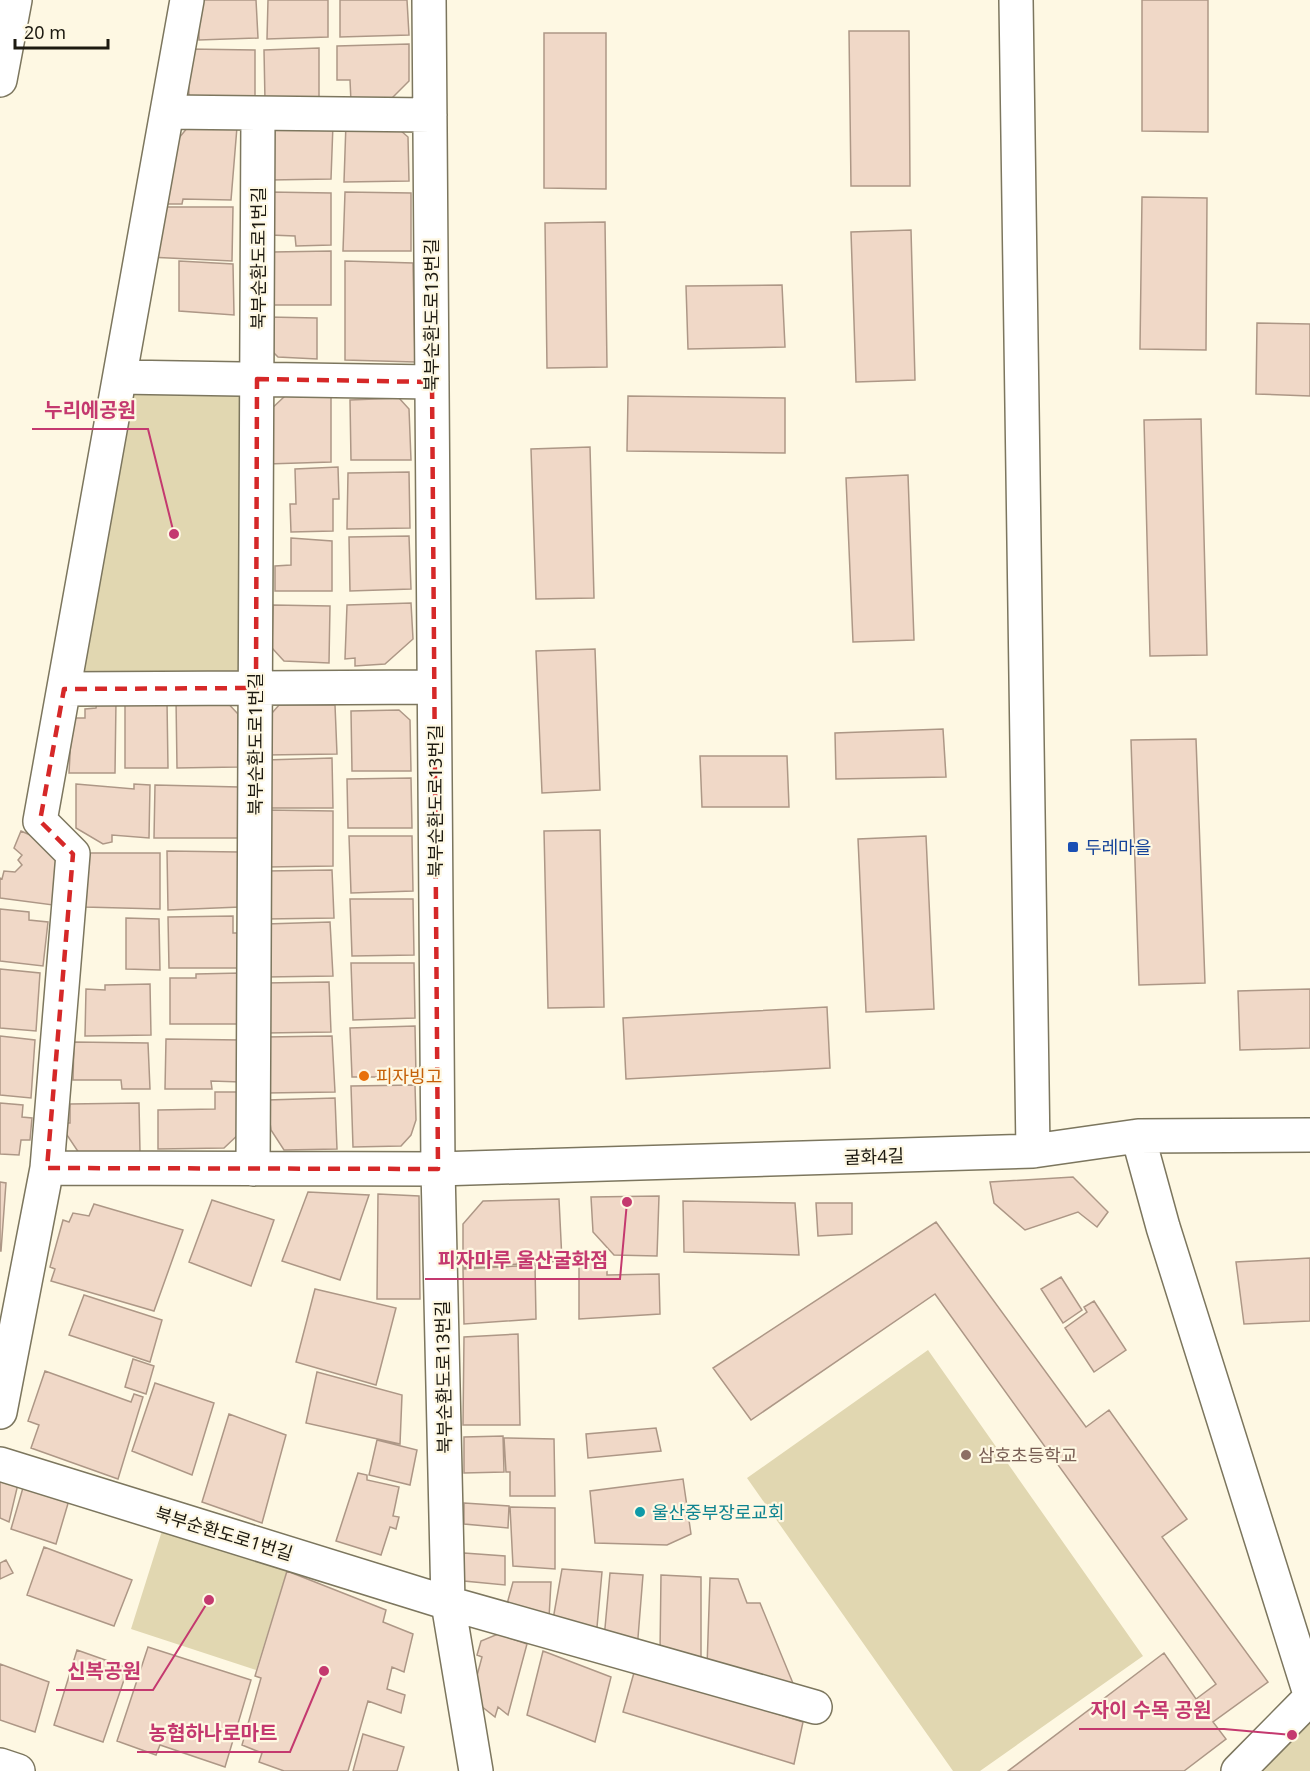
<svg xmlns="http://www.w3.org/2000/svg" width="1310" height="1771" font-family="'Noto Sans','Noto Sans KR',sans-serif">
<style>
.green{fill:#e1d7b1}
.building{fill:#f0d8c7;stroke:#ad9786;stroke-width:1.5}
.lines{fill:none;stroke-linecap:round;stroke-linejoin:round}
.minor-casing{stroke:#7c765e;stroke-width:36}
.major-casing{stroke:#7c765e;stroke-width:36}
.highway-casing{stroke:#7c765e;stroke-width:36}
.minor{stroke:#fff;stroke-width:33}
.major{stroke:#fff;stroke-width:33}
.highway{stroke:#fff;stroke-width:33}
.marked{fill:none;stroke:#d62828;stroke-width:4.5;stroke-dasharray:12 8;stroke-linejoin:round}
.transit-dot{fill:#1a4fb4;stroke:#fef8e3;stroke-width:2}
.food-dot{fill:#e8710a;stroke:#fef8e3;stroke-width:2}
.education-dot{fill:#8d6e63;stroke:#fef8e3;stroke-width:2}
.culture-dot{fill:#0f9aa8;stroke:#fef8e3;stroke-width:2}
.labels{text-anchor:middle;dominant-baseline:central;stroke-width:4.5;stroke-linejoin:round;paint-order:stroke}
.street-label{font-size:18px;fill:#1d1a11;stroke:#fef8e3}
.transit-label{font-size:18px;fill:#164399;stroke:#fef8e3;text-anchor:start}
.food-label{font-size:18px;fill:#c56008;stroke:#fef8e3;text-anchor:start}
.education-label{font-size:18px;fill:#785e54;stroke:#fef8e3;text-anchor:start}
.culture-label{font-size:18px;fill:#0d838f;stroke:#fef8e3;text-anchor:start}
.leader{fill:none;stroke:#c4396f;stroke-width:2}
.callout-dot{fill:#c4396f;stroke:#fef8e3;stroke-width:2}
.callout-label{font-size:20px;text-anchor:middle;font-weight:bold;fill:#c4396f;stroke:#fef8e3;stroke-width:4.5;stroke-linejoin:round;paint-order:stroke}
</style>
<rect width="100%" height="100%" fill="#fef8e3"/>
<path class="green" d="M120,377l137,2 -1,309 -192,1z
M928,1350l215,306 -163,115h-27l-206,-293z
M167,1515l125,40 -36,115 -125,-41z
M1310,1698v73h-72z"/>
<path class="building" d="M198,0h58l2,38 -59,2z
M268,0h60v37l-61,2z
M340,0h67l2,35 -69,2z
M1142,0h66v132l-66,-1z
M849,31h60l1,155h-59z
M544,33h62v156l-62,-1z
M409,44v37l-21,21h-37l-1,-22h-13v-34z
M319,48v52l-54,1 -1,-51z
M188,49l67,1v50l-66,1z
M284,121l49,3 -2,55 -61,1 -2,-44z
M346,123h46l16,14 1,44 -65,1z
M188,127h49l-6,73 -48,-1 -1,5h-25l12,-54z
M269,192l62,1v52l-35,1 -1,-10 -25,-1z
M345,192l66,1v58h-68z
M1142,197l65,1 -1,152 -66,-1z
M156,207h77l-1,54 -84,-4z
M605,222l2,145 -60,1 -2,-145z
M911,230l4,150 -59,2 -5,-150z
M331,251v54h-57l-1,-53z
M179,261l54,3 1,51 -55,-4z
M345,261l68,2 2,99 -70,-2z
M782,285l3,62 -97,2 -2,-63z
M268,317l49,1v41l-39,-2 -10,-10z
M1257,323l53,1v72l-54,-2z
M331,395v67l-64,2 1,-52 17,-16z
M628,396l157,2v55l-158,-2z
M399,398l10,11 2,51h-60l-1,-60z
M1201,419l6,236 -57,1 -6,-236z
M590,447l4,151 -58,1 -5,-150z
M338,467l1,32h-6v32l-42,1 -1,-28h6l-1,-35z
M409,472l1,56 -63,1 1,-56z
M908,475l6,165 -61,2 -7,-164z
M409,536l2,53 -61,2 -1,-54z
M291,538l41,3v50h-57v-25l16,-1z
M411,603l2,36 -28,25 -30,2v-8l-10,1 2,-54z
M273,605l57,1 -1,57 -45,-2 -12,-13z
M595,649l5,141 -58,3 -6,-142z
M223,698l15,16v53l-61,1 -1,-69z
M97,701h19l-1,72h-46l3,-55h13v-9l11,-1z
M167,701l1,67h-43v-66z
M279,705h56l2,49 -71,1 -1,-34z
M399,710l11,10 1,51h-59l-1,-60z
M943,729l3,48 -110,2 -1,-46z
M1196,739l9,244 -66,2 -8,-245z
M700,756h87l2,51h-87z
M332,758l1,50h-67l-1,-48z
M411,778l1,50h-64l-1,-49z
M76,784l58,5v-5l16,1 -1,53 -37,-3v7l-9,2 -27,-16z
M155,785l84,2v51h-85z
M266,810l67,1v55l-66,1z
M600,830l4,177 -56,1 -4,-177z
M21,831l30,13 8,21 -6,40 -53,-7v-20l2,1 2,-8 11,1 7,-7 -4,-5 4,-5 -8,-7z
M349,836h63l1,55 -62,2z
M926,836l8,173 -68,3 -8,-173z
M167,851l72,1 1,55 -72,3z
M88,853h72v56l-76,-2z
M332,870l2,48 -68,1 1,-48z
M350,899h63l1,56 -62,1z
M0,909l29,3v8l19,2 -5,44 -43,-5z
M233,916v17h7l1,35h-72l-1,-51z
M126,918l33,1 1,51 -34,-1z
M330,922l3,54 -67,1v-53z
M351,963h63l1,55 -62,2z
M0,969l40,4 -4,58 -36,-3z
M241,973v51h-71v-46h26v-4z
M329,982l2,50 -65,1 -2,-50z
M150,984l1,51 -66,1 1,-47 19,1v-5z
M1310,989v59l-70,2 -2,-59z
M827,1007l3,61 -204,11 -3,-61z
M415,1026l1,51h-64l-2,-49z
M0,1036l35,4 -4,58 -31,-3z
M332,1036l3,56 -69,1 -1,-56z
M166,1039l75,1v42l-30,-1 1,8h-47z
M74,1042l74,1 2,46h-28l-1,-9h-48z
M415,1085l1,35 -5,15 -10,11 -48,1 -2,-61z
M215,1092h27l-1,40 -17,16 -66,1v-39l57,-1z
M335,1098l2,51 -53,1 -13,-20 -4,-30z
M0,1103l23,2 -1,12 10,1 -2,22h-9l-2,15 -19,-1z
M139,1103l1,49 -61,1 -14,-21v-9h5v-19z
M1073,1177l35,35 -11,15 -19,-15 -53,18 -31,-27 -4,-21z
M0,1182l6,1 -5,68h-1z
M308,1192l61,3 -29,85 -58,-19z
M378,1194l41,2 1,103h-43z
M659,1196l-2,60 -43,-1 -21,-23 -2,-35z
M559,1199l3,62 -99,7v-44l20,-23z
M212,1200l62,20 -23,66 -62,-24z
M683,1201l112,2 4,52 -115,-3z
M816,1203h36v31l-34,2z
M94,1204l89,26 -29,81 -103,-30 4,-12 -5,-2 13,-47 6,2 4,-9 16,3z
M936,1222l150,205 23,-17 78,109 -25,18 106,145 -55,40 13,17 -42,32h-176l156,-118 32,46 20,-15 -281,-390 -184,126 -38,-52z
M1310,1258v63l-66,3 -8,-62z
M607,1259v16l52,-1 1,40 -81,5v-59z
M535,1265l1,54 -72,5 -1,-55z
M1061,1277l21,33 -19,13 -22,-34z
M315,1289l81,19 -20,77 -80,-23z
M84,1295l78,25 -12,42 -81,-27z
M1094,1301l32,49 -32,22 -29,-44 22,-16 -3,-5z
M518,1334l2,91h-57l1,-88z
M133,1359l21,7 -8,28 -21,-7z
M45,1371l86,31 3,-8 9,3 -25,82 -87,-31 8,-23 -11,-4z
M317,1372l85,23 -2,49 -94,-21z
M155,1383l59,20 -22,72 -60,-24z
M229,1414l57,21 -24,88 -60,-21z
M656,1428l5,23 -73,7 -2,-24z
M503,1436l1,36 -40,1v-36z
M504,1438l50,1 1,57h-45v-24h-4z
M377,1440l40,10 -7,35 -41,-10z
M358,1473l9,2v5l32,7 -6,29 6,1 -3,12 -6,-2 -9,28 -45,-14z
M0,1474l18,10 -9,38 -9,-4z
M27,1474l45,16 -16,54 -45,-15z
M683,1479l8,55 -24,11 -72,-2 -5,-52z
M464,1503l45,3 -1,22 -44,-4z
M510,1507l45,1v61l-42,-3z
M44,1547l88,33 -18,46 -87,-31z
M464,1553l41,3v29l-41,-4z
M6,1560l7,13 -13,6v-16z
M562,1569l40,3 -6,66 -44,-13z
M287,1571l99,39 -3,12 30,12 -9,38 -12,-5 -5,22 18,6 -4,18 -33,-12 -20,70h-64l-25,-9 3,-9 -20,-8 19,-67 -6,-2z
M610,1573l33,2 -6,75 -33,-11z
M661,1575l40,2v87l-41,-12z
M710,1578l28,1 9,24h13l37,90 -90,-26z
M513,1582h38l-2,36 -42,-14z
M498,1634l29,10 -19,71 -10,-8 -3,10 -24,-19 11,-41 -5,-2 4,-14z
M148,1647l103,33 -26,87 -65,-22 -4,10 -39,-14z
M77,1650l51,18 -25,74 -49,-17z
M543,1651l68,26 -16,65 -68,-27z
M0,1664l49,18 -14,50 -35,-12z
M635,1669l168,53 -9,42 -171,-52z
M363,1734l41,13 -7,24h-44z"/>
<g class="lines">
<g class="minor-casing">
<path id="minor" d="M429,0l9,1169 10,434 28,168
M1016,0l17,1151
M167,112l263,3
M120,377l312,5
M64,689l370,-2
M1138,1136l25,91 147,467
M47,1168l391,1 595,-18 105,-15 172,-1
M253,1169l5,-1055
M0,1412l47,-244 26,-314 -33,-33 147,-821
M0,1464l448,139 367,104
M1238,1771l72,-73"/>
</g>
<g class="major-casing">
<path id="major" d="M0,1765l18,6"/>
</g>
<g class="highway-casing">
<path id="highway" d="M0,80l15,-80"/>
</g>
<use href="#minor" class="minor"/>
<use href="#major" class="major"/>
<use href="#highway" class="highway"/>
</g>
<path class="marked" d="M257,379l175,3 6,787 -391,-1 26,-314 -33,-33 24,-132 192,-1z"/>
<rect class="transit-dot" x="1067" y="841" width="12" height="12" rx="3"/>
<circle class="food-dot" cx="364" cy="1076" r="6"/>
<circle class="education-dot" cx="966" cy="1455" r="6"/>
<circle class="culture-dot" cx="640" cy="1512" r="6"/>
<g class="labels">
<g class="street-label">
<text transform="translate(258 258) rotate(-90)">북부순환도로1번길</text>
<text transform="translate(431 315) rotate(-90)">북부순환도로13번길</text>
<text transform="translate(255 744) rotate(-90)">북부순환도로1번길</text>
<text transform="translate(435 801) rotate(-90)">북부순환도로13번길</text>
<text transform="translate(874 1156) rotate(-2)">굴화4길</text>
<text transform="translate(443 1377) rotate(-91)">북부순환도로13번길</text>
<text transform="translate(224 1533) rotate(17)">북부순환도로1번길</text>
</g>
<g class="transit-label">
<text x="1085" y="847">두레마을</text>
</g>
<g class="food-label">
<text x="376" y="1076">피자빙고</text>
</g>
<g class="education-label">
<text x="978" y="1455">삼호초등학교</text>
</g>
<g class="culture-label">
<text x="652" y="1512">울산중부장로교회</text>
</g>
</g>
<path class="leader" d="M174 534L148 429H32M627 1202L620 1279H425M209 1600L153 1690H56M1292 1735L1224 1729H1079M324 1671L290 1752H137"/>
<g class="callout-dot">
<circle cx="174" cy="534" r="6"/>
<circle cx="627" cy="1202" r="6"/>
<circle cx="209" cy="1600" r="6"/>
<circle cx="1292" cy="1735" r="6"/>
<circle cx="324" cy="1671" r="6"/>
</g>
<g class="callout-label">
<text x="90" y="417">누리에공원</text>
<text x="523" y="1267">피자마루 울산굴화점</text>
<text x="104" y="1678">신복공원</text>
<text x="1151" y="1717">자이 수목 공원</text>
<text x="213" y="1740">농협하나로마트</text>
</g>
<path d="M15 39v9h93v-9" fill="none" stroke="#1d1a11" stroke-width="3"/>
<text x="24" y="39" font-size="18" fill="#1d1a11" stroke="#fef8e3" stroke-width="4.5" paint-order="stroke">20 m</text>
</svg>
